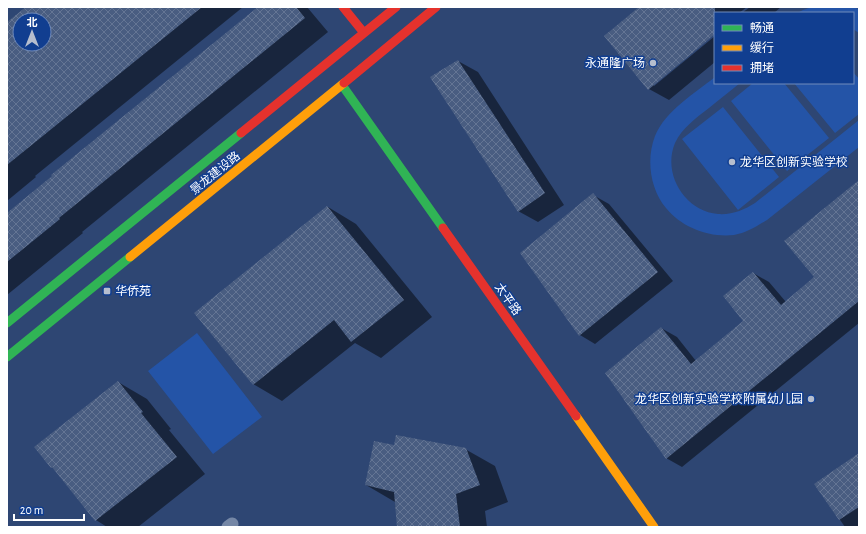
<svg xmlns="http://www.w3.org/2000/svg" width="866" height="534" font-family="'Alegreya Sans','Noto Sans SC',sans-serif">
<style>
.green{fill:#2454a7}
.shadow{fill:#0007;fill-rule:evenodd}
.building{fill:url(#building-cross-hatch);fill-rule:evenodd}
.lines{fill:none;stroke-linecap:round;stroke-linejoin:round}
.lane{stroke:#7587a6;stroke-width:13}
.fast{stroke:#30b455;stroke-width:9}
.slow{stroke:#ff9f0a;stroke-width:9}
.jam{stroke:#e5322d;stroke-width:9}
.poi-dot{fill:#b6bece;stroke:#113e90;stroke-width:1.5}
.labels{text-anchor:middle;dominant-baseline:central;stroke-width:3;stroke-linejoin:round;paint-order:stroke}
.poi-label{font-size:12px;fill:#fff;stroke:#113e90;text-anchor:end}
.street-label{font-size:12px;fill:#fff;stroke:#113e90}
</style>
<defs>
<pattern id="building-cross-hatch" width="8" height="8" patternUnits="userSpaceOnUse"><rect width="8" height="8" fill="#495d81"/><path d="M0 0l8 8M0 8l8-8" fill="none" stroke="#647594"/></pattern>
</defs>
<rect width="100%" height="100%" fill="#2e4673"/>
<path class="green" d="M812,7h40l7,2v24l-6,-4v-16h-56l6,-3z
M853,72l6,7v35l-24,19 -41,-50h59z
M715,77v6h25c-10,8 -21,17 -31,25 -13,10 -27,20 -34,35 -13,31 10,68 43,71 14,1 26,-4 37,-11l104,-83v27l-92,73c-10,6 -21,13 -33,15 -25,3 -53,-8 -68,-27 -16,-19 -20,-49 -11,-72 11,-26 39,-42 60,-59z
M753,83h31l45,55 -42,33 -56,-70z
M723,107l56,70 -41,33 -56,-71z
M197,333l65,84 -49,37 -65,-83z"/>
<path class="shadow" d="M27,7h216l-208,169 1,1 -29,24v-178zM20,20h24v24h-24z
M260,7h47l21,25 -171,139 -75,61 1,1 -76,62v-81z
M640,7h107l-8,6h-24v20l-61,51v2l61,-50v26l-46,38 -20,-11z
M750,7h31l-7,6h-32z
M458,61l20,11 86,133 -26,17 -20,-11z
M859,181v142l-177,144 -16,-9 -5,-130 16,9 19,24 49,-40 8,-48 16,9 17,20 29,-24z
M593,195l16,9 64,77 -78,63 -15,-9z
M328,207l28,17 76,93 -51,41 -26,-15 -73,58 -29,-17z
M118,382l29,17 24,30 -2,1 36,44 -67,53h-31l-11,-7 -41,-51 -3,-2z
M395,446l70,3 30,17 13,36 -23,9 2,16h-89l-3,-25 -29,-17z
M859,454v73h-14l-30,-43z"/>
<path class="building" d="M26,7h176l-195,158v-143zM20,20h24v24h-24z
M258,7h38l9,11 -246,200 1,1 -53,43v-49l45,-37 -1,-1z
M639,7h76v27l-67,56 -44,-54z
M458,60l87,133 -27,19 -88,-135z
M859,180v121l-193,158 -61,-86 56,-46 30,37 52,-43 -20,-25 30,-24 28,33 33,-28 -30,-36z
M593,193l65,79 -79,64 -59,-83z
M327,206l77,94 -53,42 -17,-22 -81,65 -59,-72z
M118,381l25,31 -2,1 36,44 -82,64 -43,-54 -1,1 -17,-21z
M396,435l70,13 14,37 -24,9 4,33h-63l-3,-35 -29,-7 9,-44 20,4z
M859,453v54l-20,13 -25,-36z"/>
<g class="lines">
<path class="lane" d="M228,527l4,-3"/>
<path class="fast" d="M342,85l101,143
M7,323l234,-190
M7,357l123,-100"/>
<path class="slow" d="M130,257l214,-174
M576,416l78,111"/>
<path class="jam" d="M343,7l21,26
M344,83l92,-76
M241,133l155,-126
M443,228l133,188"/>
</g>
<g class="poi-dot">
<circle cx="653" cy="63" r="4"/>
<circle cx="732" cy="162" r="4"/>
<rect x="103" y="287" width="8" height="8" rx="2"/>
<circle cx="811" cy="399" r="4"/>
</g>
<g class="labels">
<g class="poi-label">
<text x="645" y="63">永通隆广场</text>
<text x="740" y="162" text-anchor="start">龙华区创新实验学校</text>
<text x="115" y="291" text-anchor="start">华侨苑</text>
<text x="803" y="399">龙华区创新实验学校附属幼儿园</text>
</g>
<g class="street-label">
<text transform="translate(215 173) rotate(-39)">景龙建设路</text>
<text transform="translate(508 299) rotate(55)">太平路</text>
</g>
</g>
<rect width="866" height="534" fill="none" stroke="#ffffff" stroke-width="16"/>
<rect x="714" y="12" width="140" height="72" fill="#113e90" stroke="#708bbc"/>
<rect x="722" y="25" width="20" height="6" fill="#30b455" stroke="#708bbc"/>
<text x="750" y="32" font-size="12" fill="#ffffff">畅通</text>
<rect x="722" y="45" width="20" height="6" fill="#ff9f0a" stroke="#708bbc"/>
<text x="750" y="52" font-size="12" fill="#ffffff">缓行</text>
<rect x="722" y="65" width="20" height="6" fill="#e5322d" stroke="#708bbc"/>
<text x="750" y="72" font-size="12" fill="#ffffff">拥堵</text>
<g transform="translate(32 32)"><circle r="19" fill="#113e90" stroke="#708bbc"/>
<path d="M0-3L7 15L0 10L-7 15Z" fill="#b6bece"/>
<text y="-6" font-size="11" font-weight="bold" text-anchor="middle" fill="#ffffff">北</text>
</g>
<path d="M14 514v6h70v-6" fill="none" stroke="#ffffff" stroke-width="2"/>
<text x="20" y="514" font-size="12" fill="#ffffff" stroke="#113e90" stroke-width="3" paint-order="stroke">20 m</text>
</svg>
